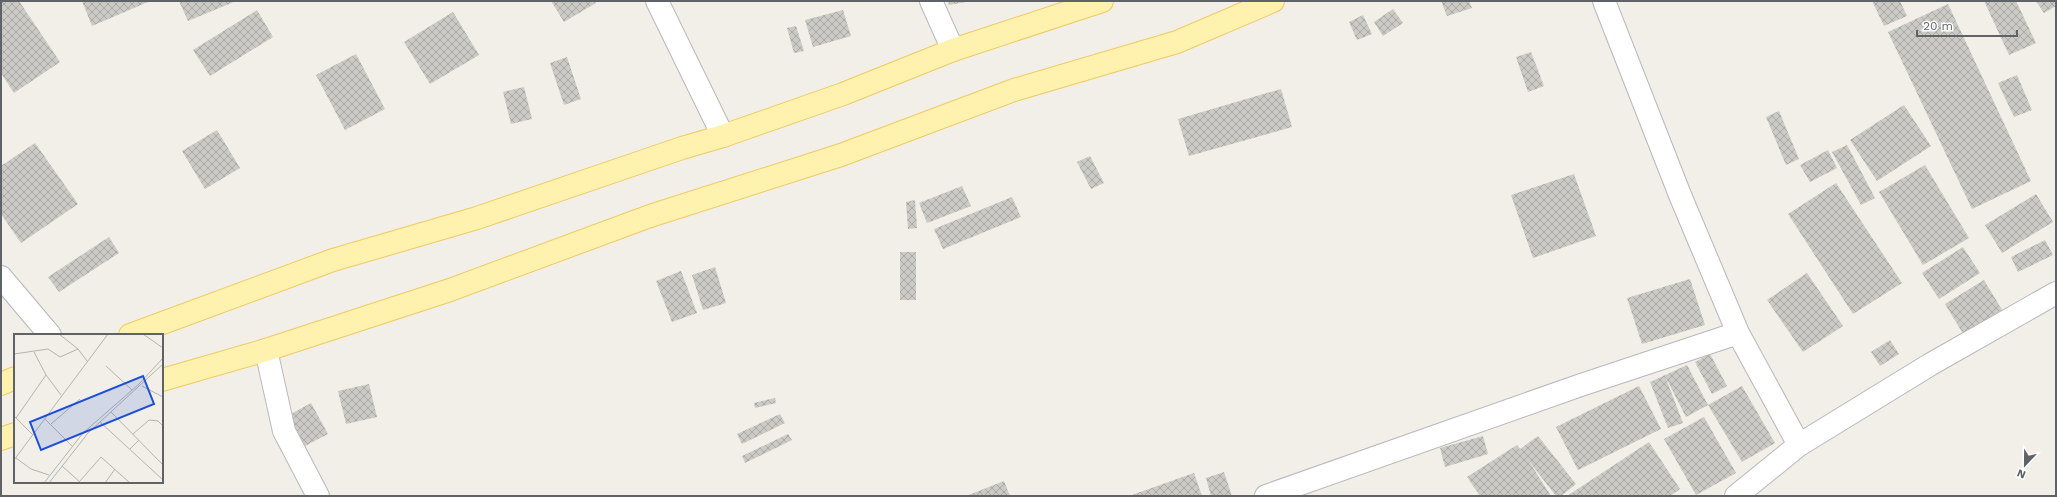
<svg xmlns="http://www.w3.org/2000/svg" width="2057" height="497" font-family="'Work Sans',sans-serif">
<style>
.building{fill:url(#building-cross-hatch)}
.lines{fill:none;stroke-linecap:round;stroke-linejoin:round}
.minor-casing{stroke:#b5b8bc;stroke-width:24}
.primary-casing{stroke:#f2c960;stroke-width:24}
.minor{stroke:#fff;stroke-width:22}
.primary{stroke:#fff2af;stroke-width:22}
.inset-road{fill:none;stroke:#b3b3b1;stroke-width:1}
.view{fill:#1d4ed8;fill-opacity:0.15;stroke:#1d4ed8;stroke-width:2}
.inset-edge{fill:none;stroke:#5f6368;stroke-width:2}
</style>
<defs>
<pattern id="building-cross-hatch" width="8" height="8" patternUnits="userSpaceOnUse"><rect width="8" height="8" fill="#cccac5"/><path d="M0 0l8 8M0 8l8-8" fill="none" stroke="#a9a8a4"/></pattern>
</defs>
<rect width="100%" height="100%" fill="#f1efe8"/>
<path class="building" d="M1,1h18l41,61 -46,31 -13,-20z
M82,1h66v1l-56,24z
M179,1h57l-48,20z
M551,1h44l1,2 -32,19z
M948,1h18v1l-17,3z
M1441,1h28l3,7 -25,8z
M1872,1h28l7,15 -23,10z
M1984,1h32l20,42 -27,12z
M2036,1h20v5l-12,7z
M1948,4l83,177 -59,28 -84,-177z
M1393,9l10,14 -20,13 -9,-14z
M257,10l16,27 -63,39 -17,-26z
M843,10l8,26 -38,11 -8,-27z
M453,12l26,43 -49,29 -26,-42z
M1363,15l9,19 -15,6 -8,-18z
M796,26l8,25 -10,2 -7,-25z
M1531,52l13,34 -16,6 -12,-35z
M356,54l29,55 -40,21 -29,-55z
M567,57l14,42 -17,6 -14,-42z
M2017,75l15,35 -18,7 -16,-34z
M524,87l8,32 -21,5 -8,-32z
M1281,89l11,38 -103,29 -11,-37z
M1904,105l27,41 -54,35 -27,-41z
M1779,111l20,48 -13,6 -20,-48z
M217,130l23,38 -35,21 -23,-38z
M35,143l43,61 -57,39 -20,-29v-48z
M1847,145l28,53 -14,7 -29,-53z
M1828,150l9,18 -27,14 -10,-17z
M1090,156l14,27 -13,6 -14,-27z
M1925,165l44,73 -46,27 -44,-73z
M1574,174l22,62 -63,22 -22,-63z
M1836,183l66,100 -49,31 -65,-100z
M962,186l9,20 -44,17 -8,-20z
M2036,194l17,28 -51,31 -17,-28z
M1012,197l9,20 -78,32 -9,-20z
M915,200l2,28 -9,1 -2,-27z
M109,237l10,16 -60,39 -11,-15z
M2045,240l8,15 -35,17 -7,-15z
M1963,247l17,26 -41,26 -17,-26z
M900,252h16v48h-16z
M715,267l11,36 -23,7 -11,-35z
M681,271l16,42 -25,9 -16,-41z
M1807,273l36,53 -40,26 -36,-52z
M1690,279l15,46 -63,19 -15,-46z
M1984,280l20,33 -39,24 -20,-33z
M1890,340l9,14 -19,12 -9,-14z
M1710,354l17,32 -15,8 -17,-32z
M1687,365l21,40 -22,12 -21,-41 18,47 -15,5 -18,-46z
M369,384l8,33 -31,7 -8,-33z
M1639,386l22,43 -83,41 -22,-43z
M1742,386l33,57 -33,19 -34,-57z
M775,398l1,5 -21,5 -1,-5z
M311,403l17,31 -23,12 -16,-31z
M780,414l5,9 -43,21 -5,-10z
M1704,417l32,56 -40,22 -32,-56z
M788,434l4,6 -47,23 -3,-7z
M1483,436l5,18 -43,13 -5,-19z
M1538,436l38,48 -15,12h-5l-28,-36 23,36h-71l-13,-19 50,-32 3,4z
M1649,442l31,47 -10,7h-103z
M1224,472l8,24h-21l-5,-18z
M1194,473l8,23h-73z
M1004,481l6,15h-44z"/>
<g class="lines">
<g class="minor-casing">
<path id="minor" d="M657,1l66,135
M931,1l22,49
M1604,1l76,194 58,138 61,112
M1,277l49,58
M266,350l18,81 34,65
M1266,496l315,-111 157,-52
M1736,496l63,-51 132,-81 125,-71"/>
</g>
<g class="primary-casing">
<path id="primary" d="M130,335l203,-75 144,-42 205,-70 41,-12 120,-42 110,-44 149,-49
M162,380l104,-30 184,-60 200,-74 191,-61 173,-65 163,-48 96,-41
M1,384l14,-6
M1,439l14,-5"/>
</g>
<use href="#minor" class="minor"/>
<use href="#primary" class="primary"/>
</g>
<g transform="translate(14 334)">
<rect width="149" height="149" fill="#f1efe8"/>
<path class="inset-road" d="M45,0l19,15 9,12M129,0l20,14M20,18l12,23 15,20M0,20l34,-5 12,8 18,-8M92,32l26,24M128,52l21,11M97,78l52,53M0,82l19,19M2,84l30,-43M31,85l27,27M86,88l62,57M37,90l29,-25M119,100l16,-14 9,1 5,5M116,115l9,-9M2,124l15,11 18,6M0,126l94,-126M48,132l19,17M66,147l21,-24 29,26M30,149l39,-50 56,-49 24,-26M35,149l39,-50 75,-69M91,149l10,-14"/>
<path class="view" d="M129,42l11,28 -113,46 -11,-28z"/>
<rect width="149" height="149" class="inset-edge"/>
</g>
<rect width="2057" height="497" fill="none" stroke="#5f6368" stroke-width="4"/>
<g transform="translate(2025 465) rotate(202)" stroke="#ffffff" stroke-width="3" paint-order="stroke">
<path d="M0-3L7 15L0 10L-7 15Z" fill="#5f6368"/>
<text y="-6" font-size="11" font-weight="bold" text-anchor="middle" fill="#5f6368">N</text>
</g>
<path d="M1917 30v6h100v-6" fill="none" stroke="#5f6368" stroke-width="2"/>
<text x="1923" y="30" font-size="12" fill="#5f6368" stroke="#ffffff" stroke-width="3" paint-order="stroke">20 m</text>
</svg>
